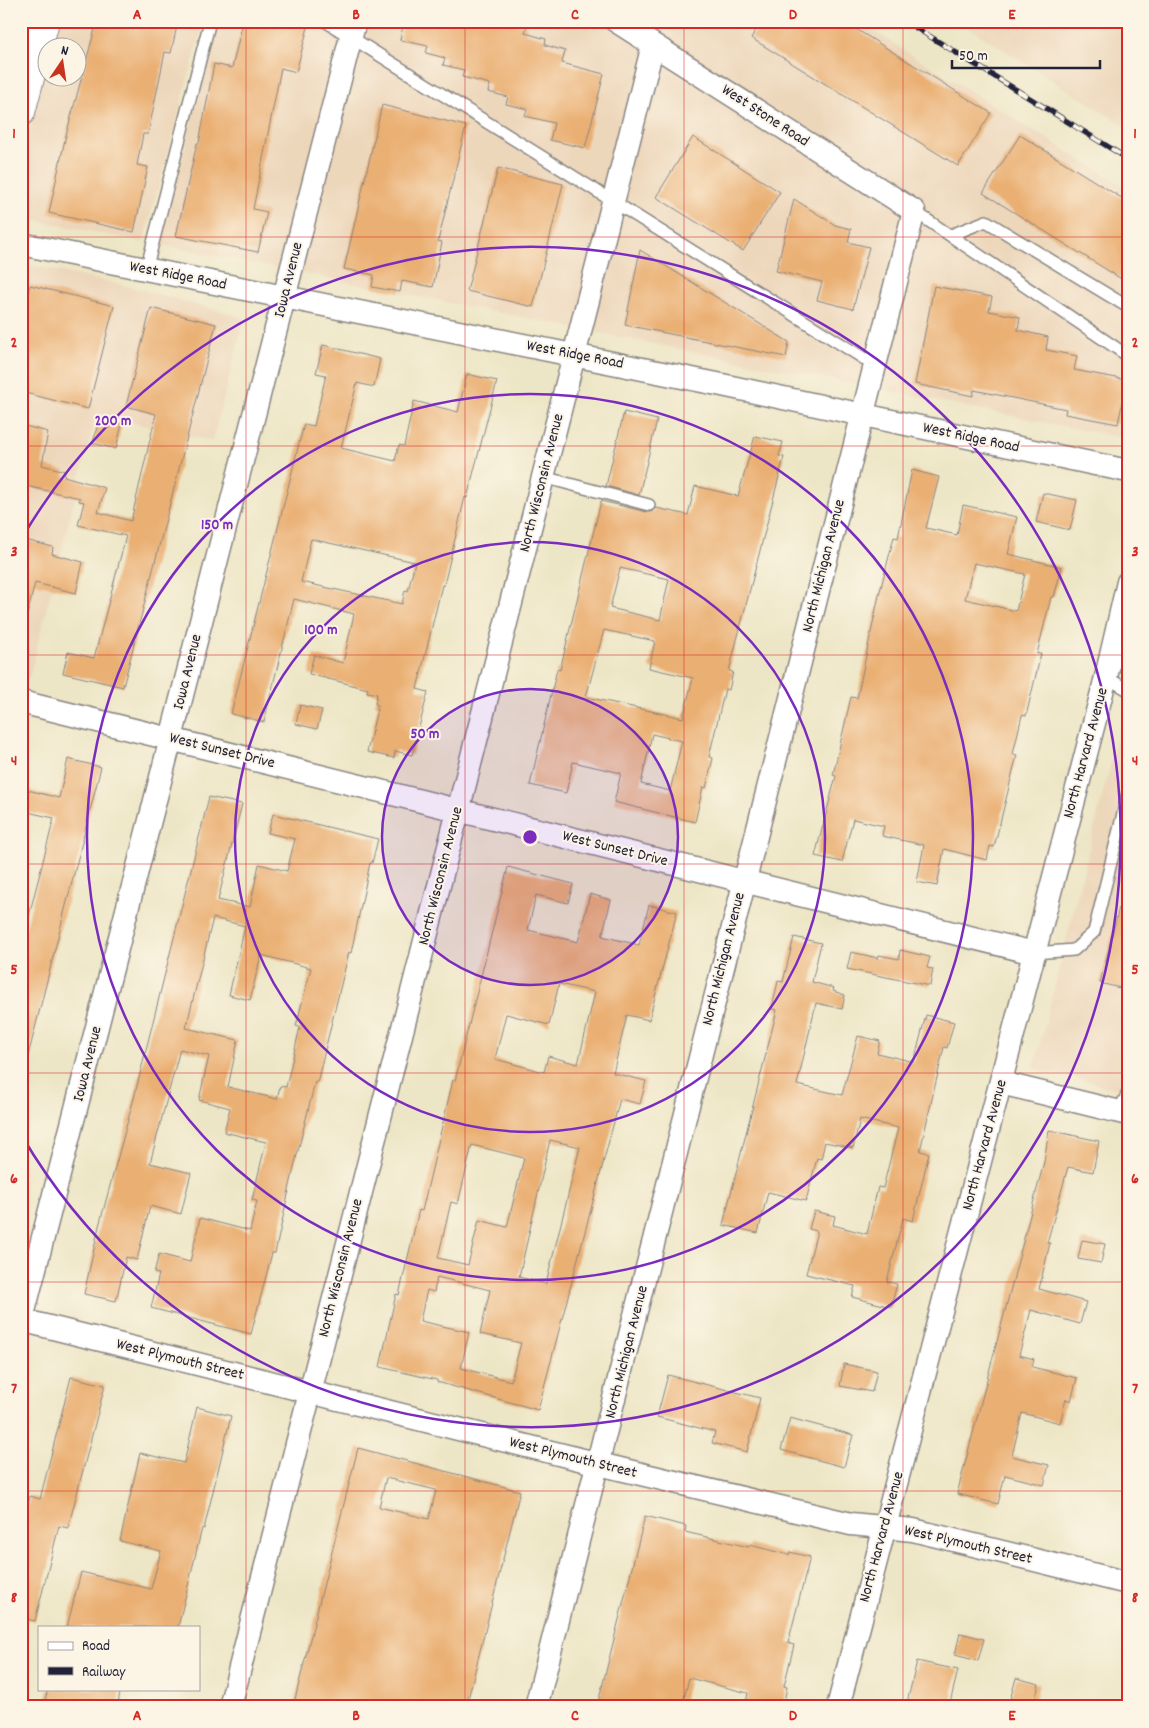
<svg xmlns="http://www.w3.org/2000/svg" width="1149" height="1728" font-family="Dekko,sans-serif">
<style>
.built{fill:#edd7bb}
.building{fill:#eaaf72;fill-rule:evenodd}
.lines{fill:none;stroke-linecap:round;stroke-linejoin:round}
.lane-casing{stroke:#888480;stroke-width:14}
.street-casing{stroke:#888480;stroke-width:25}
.secondary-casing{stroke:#888480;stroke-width:30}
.lane{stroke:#fff;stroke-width:11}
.street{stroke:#fff;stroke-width:22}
.secondary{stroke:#fff;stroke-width:28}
.rail-casing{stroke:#22223b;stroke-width:5.5}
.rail{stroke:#fcf5e5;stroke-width:4;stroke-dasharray:11;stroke-linecap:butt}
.grid{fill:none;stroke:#d62828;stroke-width:1;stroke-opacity:0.55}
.ring{fill:none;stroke:#7b2cbf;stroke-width:2.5}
.labels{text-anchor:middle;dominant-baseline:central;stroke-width:4;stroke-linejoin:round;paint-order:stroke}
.street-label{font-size:16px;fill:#22223b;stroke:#fcf5e5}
.centre{fill:#7b2cbf;stroke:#fcf5e5;stroke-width:2.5}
.ring-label{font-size:15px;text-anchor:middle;font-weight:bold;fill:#7b2cbf;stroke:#fcf5e5;stroke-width:4;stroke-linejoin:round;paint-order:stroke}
.neatline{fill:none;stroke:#d62828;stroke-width:2}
.grid-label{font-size:16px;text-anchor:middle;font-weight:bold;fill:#d62828}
</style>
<rect width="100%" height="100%" fill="#fcf5e5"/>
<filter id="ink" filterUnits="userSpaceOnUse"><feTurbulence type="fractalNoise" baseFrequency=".02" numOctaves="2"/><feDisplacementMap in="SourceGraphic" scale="10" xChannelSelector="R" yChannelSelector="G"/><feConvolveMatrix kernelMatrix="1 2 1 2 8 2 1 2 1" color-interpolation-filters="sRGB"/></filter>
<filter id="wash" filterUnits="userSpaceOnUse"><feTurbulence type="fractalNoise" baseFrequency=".0096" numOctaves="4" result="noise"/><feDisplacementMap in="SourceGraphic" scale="20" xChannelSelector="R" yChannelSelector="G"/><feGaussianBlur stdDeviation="1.12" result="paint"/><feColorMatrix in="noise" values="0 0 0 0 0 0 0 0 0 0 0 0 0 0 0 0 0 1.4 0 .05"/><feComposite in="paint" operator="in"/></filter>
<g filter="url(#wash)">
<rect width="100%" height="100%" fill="#ede6c6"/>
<path class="built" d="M55,21h149l-61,221 -122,-25v-48l26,-114 1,23h30v-30l-29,-1z
M216,21h641l271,168v250l-967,-194z
M958,21h170v107z
M21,263l106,23 118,32 -33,123 -116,-27 -67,265 -8,-2z
M1128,694v398l-94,-24z"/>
<g id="blocks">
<path class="building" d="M97,21h81l-7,32 -6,-1 -17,82h-5l-6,31 11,2 -14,65 -85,-19 16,-74z
M243,21h55l10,6 -12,45 -15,-4 -28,141 14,3 -9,40 -82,-16 21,-93h2l15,-79 18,4z
M404,21h102l21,5 -2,7 21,6 -1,6 20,6 -3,12 42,11 -19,74 -35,-8 4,-17 -29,-7 2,-7 -21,-5 2,-7 -20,-5 2,-8 -28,-7 2,-7 -21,-5 2,-7 -19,-5 2,-7 -28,-6z
M761,21h82l148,92 -33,53 -207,-128z
M382,105l84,21 -28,115 4,1 -9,45 -31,-6 -2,11 -28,-5 2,-12 -30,-6z
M1020,135l108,67v81l-145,-90z
M693,137l87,55 -37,59 -87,-54z
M498,168l65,16 -30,123 -66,-16z
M794,199l41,26 16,4 -3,13 21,5 -16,62 -36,-9 5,-18 -46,-11z
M640,250l149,92 -3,15 -161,-32z
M30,285l84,21 -26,103 -67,-17v-71z
M934,286l58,11 -3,14 31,6 -2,13 30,7 -2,13 31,6 -3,14 53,10 -9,44 -53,-10 1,-5 -92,-19 -1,6 -58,-12z
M151,308l65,16 -93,363 -60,-14 5,-21 26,6 32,-122 -48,-11 6,-23 -5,-1 1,-3 -59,-13v-60l27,7 -6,33 23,6 -1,5 41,12 -7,24 33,9 25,-107 -30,-8z
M323,345l57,14 -6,28 -17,-4 -16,65 54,13 4,-16 5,1 10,-45 44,11 9,-38 30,7 -30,117 -2,-1 -21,88h-2l-25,104 11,3 -16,63 -17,-4 -1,7 -27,-6 11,-47 -3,-1 2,-10 -10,-2 1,-3 -59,-15 5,-19 29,8 11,-49 -60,-15 -30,123 -33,-8 73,-290 10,2 12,-51 -10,-2zM311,539l104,23 -7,29 -3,-1 -3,14 -101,-22z
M624,412l33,8 -18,75 -33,-9z
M99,419l23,5 -6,25 -23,-6z
M755,436l28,6 -4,14 5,1 -55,214 4,1 -4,18 -4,-1 -16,68 4,1 -7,30 -3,-1 -8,35 -81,-20 7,-29 -48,-11 -7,31 -36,-8 27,-116 3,1 41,-169 46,11h4l5,-4 32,7 7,-29 43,10zM620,568l49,11 -9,41 -50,-12zM604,630l51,11 -6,27 44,10 -10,40 -97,-21zM652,734l30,7 -12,50 -29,-7z
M912,470l27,7 -13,51 31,7 6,-30 54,12 -9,37 54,13 -8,30h-3l-14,57h4l-15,62 -4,-1 -9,39 4,1 -23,92 -4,-1 -3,14 -43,-11 -7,37 -20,-4 7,-37 -42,-9 2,-10 -31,-7 -11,43 -27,-6 21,-80 -3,-1 18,-78 6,1 22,-103 15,-58 4,1zM974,563l51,11 -9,37 -51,-12z
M1043,493l34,7 -7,30 -34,-8z
M21,539l32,8 -1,7 31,8 -7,31 -41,-10 -8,32 -6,-1z
M300,705l22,5 -5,19 -21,-5z
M68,759l33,8 -74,293 -6,-1v-112l33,-129 -31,-7 5,-21 31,8z
M209,797l33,7 -24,96 32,7 9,-43 28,7 8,-32 -27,-6 5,-19 105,25 -6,24h-2l-19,90 -2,-1 -32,131 -2,-1 -20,81 -20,90h-3l-21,81 -100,-26 8,-34 -5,-1 5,-19 31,8 10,-44 50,13 7,-30 -5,-1 14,-58 -42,-10 6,-24 -31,-8 10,-44 -29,-7 -30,114 41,10 -10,41 -31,-8 -13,54 -11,-3 -10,44 -32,-7 15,-68 35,-128zM213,918l32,8 -16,69 21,5 11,-45 50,13 -15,58 4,1 -14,60 -6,-1 -3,13 -49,-12 10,-47 -52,-12z
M508,867l65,17 -5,19 -32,-8 -8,35 50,12 12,-48 21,6 -9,36 37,9 10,-40 28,7 -28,108 -22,-5 -14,58 33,8 -6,23 -20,-5 -82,311 -101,-28v-2l-57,-13 16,-73 3,1 20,-85 3,1 31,-131 2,1zM559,984l36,8 -17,72 -30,-8 -4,16 -49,-13 11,-45 43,11zM550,1140l30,7 -34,137 -27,-7zM472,1145l52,13 -17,69 -28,-7 -11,45 -30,-7 13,-56 7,2zM437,1277l53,13 -10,44 41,9 -10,38 -50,-13 8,-36 -49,-11 7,-31 7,2z
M1122,896h6v94l-28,-7z
M794,937l27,6 -9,39 22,6 -1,3 12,4 -3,14 -26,-6 -19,82 45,10 16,-59 22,5 -3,12 37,9 12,-47 28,7 -7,26 -3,-1 -24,104 9,2 -16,68 -10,-3 -16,64 10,2 -6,23 -39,-10 3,-11 -49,-12 11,-43 -8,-2 5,-18 21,5 -2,9 34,9 11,-47 5,1 15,-60 -38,-9 -7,29 -28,-6 -4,17 -4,-1 -11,43 -38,-9 -10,41 -35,-8 54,-215 -5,-1 6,-28 5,1z
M900,950l30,7 -3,11 6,1 -3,17 -83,-17 4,-17 27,6 1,-3 20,4z
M1049,1130l50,11 -6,31 -25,-5 -21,76h3l-11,46 47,13 -6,22 -49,-14 -12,45 15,4 -2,8 45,11 -6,23 -5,-2 -6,24 -38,-10 -10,43 37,9 -5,20 -39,-10 -7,29 -41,-10 87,-332z
M1082,1240l23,4 -4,19 -23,-4z
M844,1364l33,7 -5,21 -32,-6z
M668,1375l92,23 -13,54 -35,-9 3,-11 -58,-15z
M71,1377l34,8 -37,143 -9,-2 -24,95 -14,-3v-85l9,-37 10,3z
M197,1407l34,9 -27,113 -2,-1 -24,99h-111l14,-55 70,17 10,-38 -41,-10 20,-88 44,10z
M790,1418l63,17 -9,32 -63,-17z
M358,1448l162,43 -54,216h-173zM386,1478l50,12 -7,29 -50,-12z
M645,1516l41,10 -1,6 64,15 1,-2 39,10 1,-3 20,5 -22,86 6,2 -10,41 3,1 -4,20h-38l3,-14 -59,-15 -7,29h-85z
M960,1633l24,6 -6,22 -23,-6z
M917,1661l41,9 -9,37h-43z
M1016,1678l23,6 -5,21 -24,-5z
M48,1689h72l-2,18h-75z"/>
</g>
</g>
<g filter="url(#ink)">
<use href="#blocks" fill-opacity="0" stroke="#888480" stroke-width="1"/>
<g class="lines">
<g class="lane-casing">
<path id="lane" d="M325,21l551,345
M914,211l214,145
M951,235l35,-14 142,86
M146,270l64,-249
M543,477l106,28
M1106,677l22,13
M1034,953l40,-3 20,-18 34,-139
M1118,1112l10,-19"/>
</g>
<g class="street-casing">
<path id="street" d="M21,244l701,141 406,86
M21,702l1013,251
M1001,1083l127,31
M21,1320l578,144 252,60 62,6 215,53
M21,1323l334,-1302
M230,1707l423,-1662
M536,1707l378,-1496 -298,-190
M838,1707l268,-1030 22,-95"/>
</g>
<g class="secondary-casing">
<path id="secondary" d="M21,112l24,-91"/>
</g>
<use href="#lane" class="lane"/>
<use href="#street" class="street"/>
<use href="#secondary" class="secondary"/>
<g class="rail-casing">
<path id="rail" d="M905,21l223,138"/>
</g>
<use href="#rail" class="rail"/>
</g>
</g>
<path class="grid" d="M246,21v1686M465,21v1686M684,21v1686M903,21v1686M21,237h1107M21,446h1107M21,655h1107M21,864h1107M21,1073h1107M21,1282h1107M21,1491h1107"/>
<circle cx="530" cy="837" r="148" fill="#7b2cbf" fill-opacity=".12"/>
<g class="ring">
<circle cx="530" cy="837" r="148"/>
<circle cx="530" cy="837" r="295"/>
<circle cx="530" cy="837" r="443"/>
<path d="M22 538A590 590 0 1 1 22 1136"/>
</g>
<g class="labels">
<g class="street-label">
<text transform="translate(765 116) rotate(33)">West Stone Road</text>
<text transform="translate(178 276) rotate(11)">West Ridge Road</text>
<text transform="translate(289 280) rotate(-76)">Iowa Avenue</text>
<text transform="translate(575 355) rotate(11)">West Ridge Road</text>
<text transform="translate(971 438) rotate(12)">West Ridge Road</text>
<text transform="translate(542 483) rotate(-76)">North Wisconsin Avenue</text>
<text transform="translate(824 566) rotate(-76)">North Michigan Avenue</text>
<text transform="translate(188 672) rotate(-76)">Iowa Avenue</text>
<text transform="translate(222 751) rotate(14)">West Sunset Drive</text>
<text transform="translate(1086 753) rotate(-75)">North Harvard Avenue</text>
<text transform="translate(615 849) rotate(14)">West Sunset Drive</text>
<text transform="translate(441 876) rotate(-76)">North Wisconsin Avenue</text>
<text transform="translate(724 959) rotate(-76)">North Michigan Avenue</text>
<text transform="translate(88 1064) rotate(-76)">Iowa Avenue</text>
<text transform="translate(985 1145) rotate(-75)">North Harvard Avenue</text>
<text transform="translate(341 1268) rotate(-76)">North Wisconsin Avenue</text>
<text transform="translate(627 1352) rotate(-76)">North Michigan Avenue</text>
<text transform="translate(180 1360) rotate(14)">West Plymouth Street</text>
<text transform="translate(573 1458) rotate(14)">West Plymouth Street</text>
<text transform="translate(882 1537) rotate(-75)">North Harvard Avenue</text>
<text transform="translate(968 1545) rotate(13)">West Plymouth Street</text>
</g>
</g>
<circle cx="530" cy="837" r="8" class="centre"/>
<g class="ring-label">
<text x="113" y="425">200 m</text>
<text x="217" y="529">150 m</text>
<text x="321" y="634">100 m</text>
<text x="425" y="738">50 m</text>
</g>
<rect width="1149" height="1728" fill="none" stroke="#fcf5e5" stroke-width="55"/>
<rect x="38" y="1626" width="162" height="65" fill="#fcf5e5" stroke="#a5a1a1"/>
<rect x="48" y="1642" width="25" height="8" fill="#ffffff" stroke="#a5a1a1"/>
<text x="82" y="1650" font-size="15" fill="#22223b">Road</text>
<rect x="48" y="1667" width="25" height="8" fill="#22223b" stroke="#a5a1a1"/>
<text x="82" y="1676" font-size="15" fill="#22223b">Railway</text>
<g transform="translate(62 62) rotate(13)"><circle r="24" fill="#fcf5e5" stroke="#a5a1a1"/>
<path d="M0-4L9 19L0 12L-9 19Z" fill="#c8321e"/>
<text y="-8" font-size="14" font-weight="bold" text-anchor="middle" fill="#22223b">N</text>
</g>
<path d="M952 60v8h148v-8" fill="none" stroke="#22223b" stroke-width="2.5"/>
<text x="959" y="60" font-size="15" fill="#22223b" stroke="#fcf5e5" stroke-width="4" paint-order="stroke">50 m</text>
<rect x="28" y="28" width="1094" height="1672" class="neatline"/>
<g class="grid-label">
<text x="137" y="19">A</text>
<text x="356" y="19">B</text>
<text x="575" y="19">C</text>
<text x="793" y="19">D</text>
<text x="1012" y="19">E</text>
<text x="14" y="138">1</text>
<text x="1135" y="138">1</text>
<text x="14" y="347">2</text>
<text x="1135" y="347">2</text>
<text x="14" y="556">3</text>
<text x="1135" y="556">3</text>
<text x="14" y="765">4</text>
<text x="1135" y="765">4</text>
<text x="14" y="974">5</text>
<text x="1135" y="974">5</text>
<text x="14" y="1183">6</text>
<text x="1135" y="1183">6</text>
<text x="14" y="1393">7</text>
<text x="1135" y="1393">7</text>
<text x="14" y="1602">8</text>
<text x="1135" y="1602">8</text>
<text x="137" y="1720">A</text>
<text x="356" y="1720">B</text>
<text x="575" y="1720">C</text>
<text x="793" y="1720">D</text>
<text x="1012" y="1720">E</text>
</g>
</svg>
